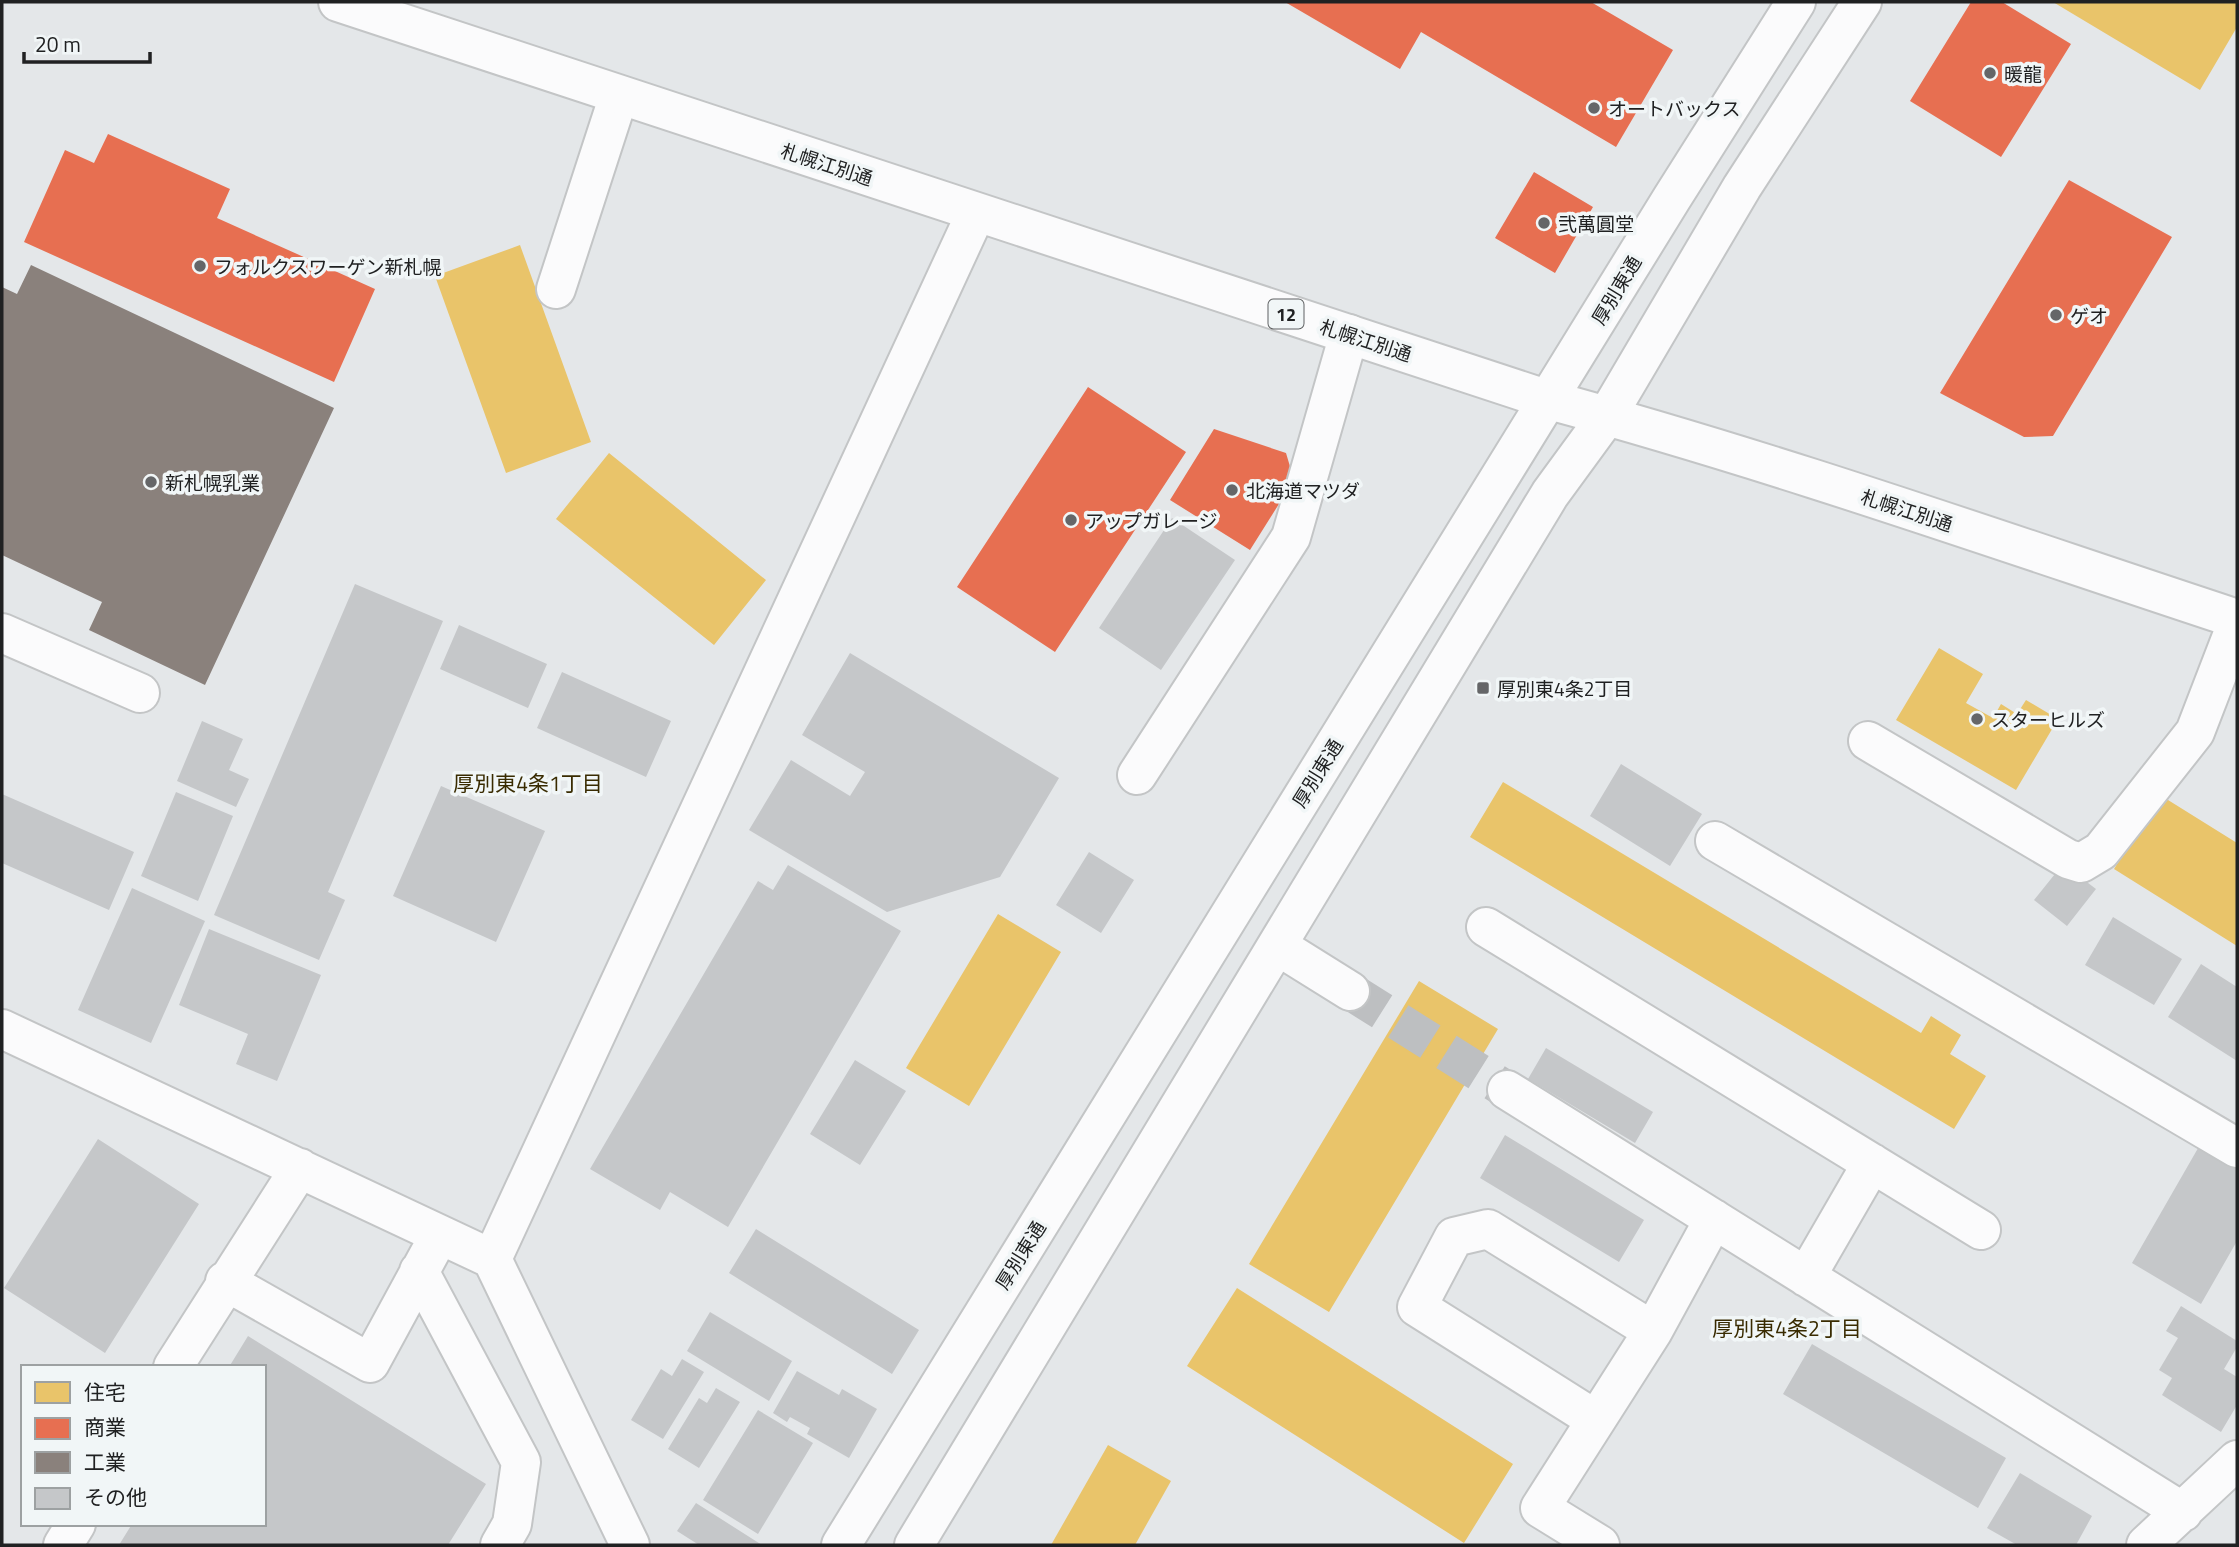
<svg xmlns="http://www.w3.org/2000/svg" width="2239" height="1547" font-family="'Titillium Web','Noto Sans JP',sans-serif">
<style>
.homes{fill:#e9c46a}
.shops{fill:#e76f51}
.industry{fill:#8a817c}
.building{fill:#c5c7c9}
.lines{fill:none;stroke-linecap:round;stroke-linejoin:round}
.minor-tunnel{stroke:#bdbfc1;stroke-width:38;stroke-dasharray:38 19;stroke-linecap:butt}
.minor-casing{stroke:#c3c5c6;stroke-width:42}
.highway-casing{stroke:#c3c5c6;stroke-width:42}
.minor{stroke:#fbfbfc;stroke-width:38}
.highway{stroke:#fbfbfc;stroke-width:38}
.poi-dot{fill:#656668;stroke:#f1f6f7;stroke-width:2.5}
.labels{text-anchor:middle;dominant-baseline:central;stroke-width:7;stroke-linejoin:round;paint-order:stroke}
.shield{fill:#f1f6f7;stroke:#5f6162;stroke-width:2}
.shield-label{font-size:18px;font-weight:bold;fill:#202122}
.poi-label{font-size:19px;fill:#202122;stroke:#f1f6f7;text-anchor:start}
.street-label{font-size:19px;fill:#202122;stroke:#f1f6f7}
.neighbourhood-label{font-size:21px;fill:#392b01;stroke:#f1f6f7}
</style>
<rect width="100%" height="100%" fill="#e4e7e9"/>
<path class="homes" d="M2053,2h184v25l-37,63z
M520,245l71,197 -85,31 -71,-197z
M609,453l157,127 -52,65 -158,-126z
M1939,648l44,26 -17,29 27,15 8,-14 16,10 9,-14 32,19 -42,71 -120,-70z
M1503,782l418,251 10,-17 30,19 -11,19 36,22 -32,53 -484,-292z
M2160,795l77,48v103l-123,-77z
M998,914l63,38 -92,154 -63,-38z
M1419,981l79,48 -169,283 -80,-48z
M1237,1288l276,176 -49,79 -277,-177z
M1108,1445l63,36 -36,64h-84z"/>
<path class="shops" d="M1285,2h306l82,48 -57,97 -195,-115 -21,37z
M1971,2h31l69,42 -70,113 -91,-56z
M108,134l122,55 -13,29 158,71 -41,93 -310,-140 41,-92 29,13z
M1534,172l59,35 -38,66 -60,-35z
M2069,180l103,57 -119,199 -29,1 -84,-44z
M1088,387l98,65 -131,200 -98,-65z
M1214,429l72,24 8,27 -44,70 -80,-50z"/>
<path class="industry" d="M31,265l303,143 -129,277 -116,-55 13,-28 -100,-47v-268l15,7z"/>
<path class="building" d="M1172,518l63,42 -74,110 -62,-42z
M355,584l88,37 -115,271 17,8 -26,60 -105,-45z
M459,625l88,39 -19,44 -88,-39z
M850,653l209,125 -59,99 -113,35 -138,-82 42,-70 59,36 15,-24 -63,-37z
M562,672l109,49 -25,56 -109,-49z
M202,721l41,18 -14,31 20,9 -13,28 -59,-26z
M1621,764l81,50 -32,52 -80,-50z
M441,786l104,45 -49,111 -103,-46z
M176,792l57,24 -35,85 -57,-25z
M2,794l132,58 -25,58 -107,-47z
M1089,852l45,28 -33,53 -45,-28z
M2063,864l33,25 -29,37 -33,-26z
M788,865l113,66 -173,296 -58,-35 -10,18 -70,-41 168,-288 15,9z
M132,888l73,33 -54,122 -73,-33z
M2113,917l69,42 -28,46 -69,-40z
M209,929l112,46 -44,106 -41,-17 12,-30 -69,-29z
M2201,964l36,23v74l-69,-44z
M1546,1048l107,64 -18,31 -107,-64z
M855,1060l51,31 -46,74 -50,-31z
M1505,1135l139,85 -25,42 -139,-84z
M98,1139l101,65 -94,149 -101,-65z
M2201,1143l36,22v76l-36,63 -69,-41z
M756,1229l163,101 -27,44 -163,-101z
M2181,1306l56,35v6l-13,22 13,8v28l-16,27 -59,-37 10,-17 -13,-8 19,-32 -12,-7z
M710,1312l82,49 -23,40 -82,-50z
M248,1336l238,148 -38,61h-329l13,-21h132v-157h-35z
M1812,1344l194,114 -28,50 -195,-114z
M682,1359l22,13 -41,67 -32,-19 30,-51 11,7z
M797,1371l42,24 3,-6 35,20 -28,49 -42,-24 3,-6 -20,-11 -3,5 -14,-9z
M716,1388l24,14 -41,66 -31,-19 31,-51 8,5z
M758,1410l55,33 -55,91 -55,-34z
M2020,1473l72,43 -16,29h-59l-30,-17z
M696,1503l66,42h-63l-22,-14z"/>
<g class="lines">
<path class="minor-tunnel" d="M1350,991l157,99"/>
<g class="minor-casing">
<path id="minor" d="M556,289l63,-194
M2,633l138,60
M1868,741l200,118 13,4 20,-12 94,-119 42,-109
M1137,775l154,-238 58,-203
M1715,841l522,307
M1486,927l495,303
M1278,946l72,45
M2,1029l490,230
M1507,1090l676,422
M419,1271l102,191 -9,62 -12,21
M1806,1277l66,-114
M225,1281l145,82 69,-127
M173,1367l127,-199
M1596,1420l-179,-113 37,-70 34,-8 165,102
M63,1545l13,-21
M630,1545l-138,-286 484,-1046
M841,1545l831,-1347 124,-196
M914,1545l636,-1051 57,-78 135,-229 120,-185
M1600,1545l-60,-37 113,-177 61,-112
M2146,1545l91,-85"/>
</g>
<g class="highway-casing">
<path id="highway" d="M338,2l1211,398c232,63 460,144 688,219"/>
</g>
<use href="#minor" class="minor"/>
<use href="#highway" class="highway"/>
</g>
<g class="poi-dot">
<circle cx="1990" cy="73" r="7"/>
<circle cx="1594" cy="108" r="7"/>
<circle cx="1544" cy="223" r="7"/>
<circle cx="200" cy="266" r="7"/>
<circle cx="2056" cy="315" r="7"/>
<circle cx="151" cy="482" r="7"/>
<circle cx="1232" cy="490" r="7"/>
<circle cx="1071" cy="520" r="7"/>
<rect x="1476" y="681" width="14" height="14" rx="3.5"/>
<circle cx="1977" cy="719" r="7"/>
</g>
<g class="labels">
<rect class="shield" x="1268.5" y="299.5" width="35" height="29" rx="5"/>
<g class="shield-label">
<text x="1286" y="314">12</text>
</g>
<g class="poi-label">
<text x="2004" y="73">暖龍</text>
<text x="1608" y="108">オートバックス</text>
<text x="1558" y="223">弐萬圓堂</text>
<text x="214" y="266">フォルクスワーゲン新札幌</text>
<text x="2070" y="315">ゲオ</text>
<text x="165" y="482">新札幌乳業</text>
<text x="1246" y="490">北海道マツダ</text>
<text x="1085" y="520">アップガレージ</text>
<text x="1497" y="688">厚別東4条2丁目</text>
<text x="1991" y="719">スターヒルズ</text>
</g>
<g class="street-label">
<text transform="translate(827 164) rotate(18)">札幌江別通</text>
<text transform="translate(1616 290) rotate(-59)">厚別東通</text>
<text transform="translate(1366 340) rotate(18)">札幌江別通</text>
<text transform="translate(1907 510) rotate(18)">札幌江別通</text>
<text transform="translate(1317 773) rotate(-58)">厚別東通</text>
<text transform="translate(1020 1255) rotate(-58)">厚別東通</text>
</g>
<g class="neighbourhood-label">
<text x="528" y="783">厚別東4条1丁目</text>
<text x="1787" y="1328">厚別東4条2丁目</text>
</g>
</g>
<rect width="2239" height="1547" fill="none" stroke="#202122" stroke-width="7"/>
<rect x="21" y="1365" width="245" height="161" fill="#f1f6f7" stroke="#9da1a2" stroke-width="2"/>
<rect x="35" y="1382" width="35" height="21" fill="#e9c46a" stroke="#9da1a2" stroke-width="2"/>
<text x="84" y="1400" font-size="21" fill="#202122">住宅</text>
<rect x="35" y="1418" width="35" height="21" fill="#e76f51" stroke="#9da1a2" stroke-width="2"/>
<text x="84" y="1435" font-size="21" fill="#202122">商業</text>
<rect x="35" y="1452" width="35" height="21" fill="#8a817c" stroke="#9da1a2" stroke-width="2"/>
<text x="84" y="1470" font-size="21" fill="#202122">工業</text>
<rect x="35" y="1488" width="35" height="21" fill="#c5c7c9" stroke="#9da1a2" stroke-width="2"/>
<text x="84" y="1505" font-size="21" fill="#202122">その他</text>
<path d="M24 52v10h126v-10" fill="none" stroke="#202122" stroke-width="3.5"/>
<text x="35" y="52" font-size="21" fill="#202122" stroke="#f1f6f7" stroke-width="5" paint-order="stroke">20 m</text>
</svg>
